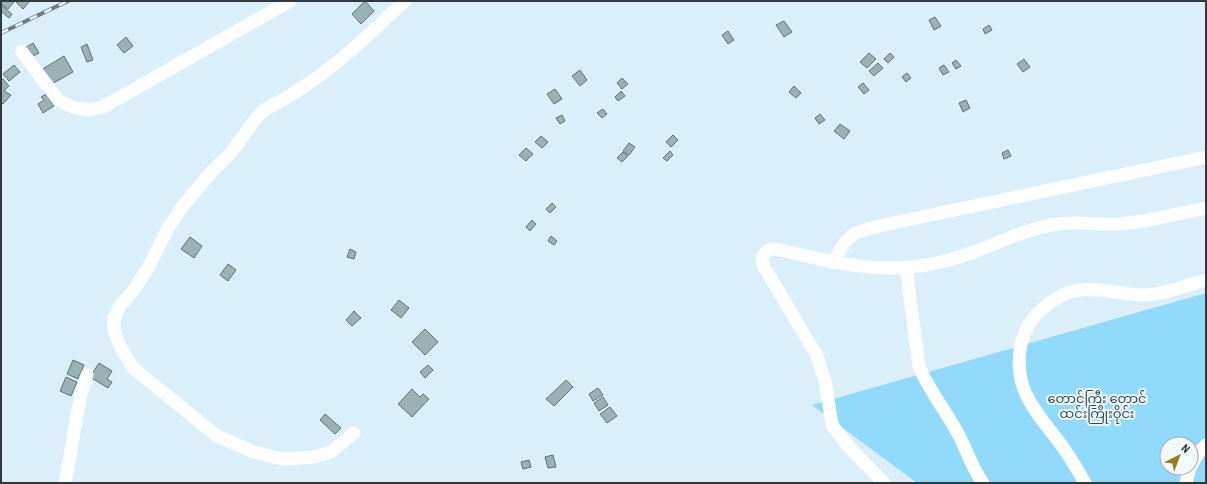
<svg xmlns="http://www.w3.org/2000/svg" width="1207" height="484" font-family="'Roboto Condensed','Noto Sans Myanmar',sans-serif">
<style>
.green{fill:#92dafc;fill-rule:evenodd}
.building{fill:#9bb2b4;stroke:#5d7375}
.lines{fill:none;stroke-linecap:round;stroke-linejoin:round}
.minor{stroke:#fff;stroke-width:13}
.rail-casing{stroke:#6f7b82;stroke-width:4}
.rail{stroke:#f2fafe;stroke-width:2.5;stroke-dasharray:8;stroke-linecap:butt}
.labels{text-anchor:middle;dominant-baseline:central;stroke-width:4;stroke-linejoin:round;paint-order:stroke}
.park-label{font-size:13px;fill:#254d5f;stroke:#f2fafe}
</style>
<rect width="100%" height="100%" fill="#dbeffa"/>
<path class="green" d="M1206,293v190h-289l-105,-78zM1167,444h24v24h-24z"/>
<path class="building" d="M2,1h10l2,1 -6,7 -7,-5z
M15,1h15l-7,8z
M365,1l9,10 -13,13 -9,-10z
M1,5l11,9 -3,4 -8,-7z
M935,17l6,9 -7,4 -5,-10z
M784,21l8,11 -8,5 -8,-12z
M989,25l3,5 -7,4 -2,-5z
M728,31l6,9 -6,4 -6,-9z
M126,37l7,9 -9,7 -7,-8z
M33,43l6,10 -8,4 -6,-9z
M87,44l6,16 -6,2 -6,-15z
M869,53l7,6 -9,9 -7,-6z
M890,53l4,4 -6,6 -4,-4z
M64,56l9,16 -23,13 -9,-15z
M1024,59l6,8 -7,5 -6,-8z
M956,60l5,6 -5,3 -4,-6z
M878,63l5,5 -9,8 -5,-5z
M14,65l6,7 -11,9 -6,-7z
M944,65l5,7 -6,3 -4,-7z
M580,70l7,10 -7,6 -8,-10z
M907,73l4,5 -5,4 -4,-5z
M622,78l6,6 -6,5 -5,-6z
M3,79l6,7 -5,5 7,4 -8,9 -2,-2v-22z
M863,83l6,7 -5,4 -6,-7z
M794,86l7,7 -5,5 -7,-6z
M555,89l7,10 -8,5 -7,-10z
M621,91l4,5 -7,5 -3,-4z
M46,94l8,12 -11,7 -5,-9 6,-4 -3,-3z
M966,100l4,8 -7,4 -4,-9z
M603,109l4,5 -5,4 -5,-5z
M820,114l5,6 -6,4 -4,-6z
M562,115l3,6 -5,3 -4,-6z
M840,124l10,7 -6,8 -10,-8z
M673,135l5,5 -7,7 -5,-5z
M541,136l7,6 -6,6 -7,-6z
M629,143l6,4 -6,8 -6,-4z
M526,148l7,6 -7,7 -7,-6z
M1008,150l3,6 -7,3 -2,-6z
M670,151l3,4 -6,6 -4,-3z
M623,152l5,4 -6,6 -5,-4z
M552,203l4,4 -6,6 -4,-4z
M532,220l4,4 -6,7 -4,-4z
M551,236l6,5 -3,4 -6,-4z
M190,237l12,9 -8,12 -13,-9z
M350,249l6,3 -2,7 -7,-2z
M228,264l8,6 -8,11 -8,-6z
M399,300l10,8 -8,10 -10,-8z
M354,311l7,7 -9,8 -6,-6z
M425,329l13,13 -13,13 -13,-13z
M73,360l11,5 -6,14 -11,-5z
M99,363l13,8 -5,8 5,3 -4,6 -18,-11z
M428,365l5,5 -8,8 -5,-6z
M66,377l11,5 -6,14 -11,-5z
M566,380l7,7 -19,19 -8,-7z
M598,388l5,7 -10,6 -4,-7z
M412,389l8,8 3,-3 6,5 -17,18 -14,-13z
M603,397l5,8 -9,6 -5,-8z
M610,407l7,9 -10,7 -7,-9z
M325,414l16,14 -6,6 -15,-14z
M553,455l3,12 -8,1 -3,-11z
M529,460l2,7 -8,2 -2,-7z"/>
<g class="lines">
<path class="minor" d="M22,52l37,49 17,7 13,2 14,-3 187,-106
M832,263l14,-22 9,-8 24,-7 327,-69
M906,268l13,98c9,23 25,42 37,64 10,17 15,37 27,53
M354,433l-23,19 -17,5 -31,2 -29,-7 -37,-16 -84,-68 -13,-22 -6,-16v-12l6,-12 13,-15 15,-23 19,-38 15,-23 32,-38 16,-15 24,-33 9,-10 28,-16 27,-18 34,-27 53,-49
M1191,466l8,-14 7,-7
M65,483l16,-89 6,-19
M884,483l-36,-37 -16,-21 -7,-44 -8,-25 -54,-91 -1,-7c4,-7 7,-10 15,-9 63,16 118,29 182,8 33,-10 65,-29 100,-33 19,-3 39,1 58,0 30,-2 60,-10 89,-16
M1085,483c-8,-14 -16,-28 -26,-41 -24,-32 -47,-54 -38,-98 3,-11 7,-21 15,-29 12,-12 27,-23 44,-25 23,-3 45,6 67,5 20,-1 40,-10 59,-15
M1186,483l4,-15"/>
<g class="rail-casing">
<path id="rail" d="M1,33l67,-32"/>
</g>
<use href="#rail" class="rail"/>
</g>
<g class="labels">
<g class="park-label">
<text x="1097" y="398">တောင်ကြီး တောင်<tspan x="1097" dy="15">ထင်းကြိုးဝိုင်း</tspan></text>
</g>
</g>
<rect width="1207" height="484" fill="none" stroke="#31393d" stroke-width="4"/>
<g transform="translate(1179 456) rotate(42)"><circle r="19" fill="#f2fafe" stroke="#a5adb1"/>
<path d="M0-3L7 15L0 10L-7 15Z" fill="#987d26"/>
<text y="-6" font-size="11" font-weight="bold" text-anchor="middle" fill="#31393d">N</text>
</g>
</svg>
